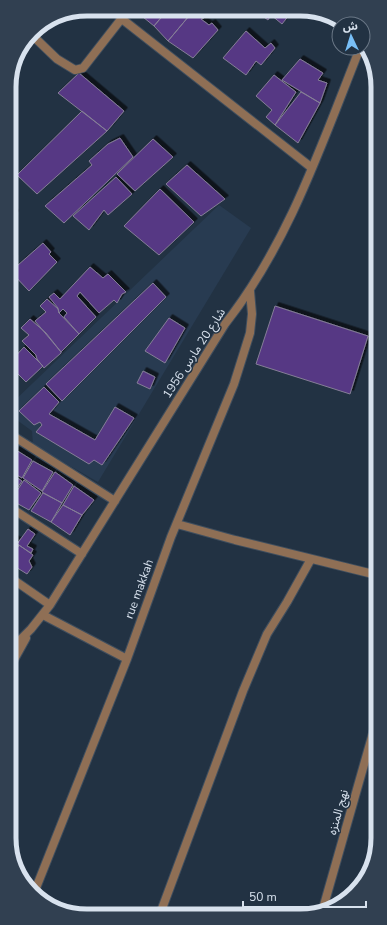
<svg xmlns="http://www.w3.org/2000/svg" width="387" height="925" font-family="'Nunito Sans','Noto Sans Arabic',sans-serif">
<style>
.built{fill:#283b51}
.building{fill:#563884;stroke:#857e97;filter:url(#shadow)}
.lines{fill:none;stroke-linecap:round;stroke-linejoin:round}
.street-casing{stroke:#3f4e5e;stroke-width:10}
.street{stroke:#8f6f55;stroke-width:8}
.labels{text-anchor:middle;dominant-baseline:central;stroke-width:3;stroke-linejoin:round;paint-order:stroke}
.street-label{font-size:12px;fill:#d8e2ee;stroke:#223243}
.rim{fill:none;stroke:#d8e2ee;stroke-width:5}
</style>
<defs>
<filter id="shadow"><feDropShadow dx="3.5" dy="-3.5" stdDeviation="0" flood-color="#0009"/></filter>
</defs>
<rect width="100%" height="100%" fill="#223243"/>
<path class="built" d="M219,205l32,23 -153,254 -65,-37 -1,-14 -22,-16v-10z"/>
<path class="building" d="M141,9l26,1 -13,16 -11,-9z
M168,10h26l-26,31 -14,-15z
M194,10l10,8 -3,1 8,6 3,-2 6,7 -25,28 -25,-17z
M260,10h33l-11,14 -11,-9 -3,5 -11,-8z
M246,31l19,17 6,-5 4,5 -14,17 -5,-4 -10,14 -23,-17z
M300,59l23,14 -5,7 9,3 -7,20 -38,-23z
M79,73l45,38 -17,20 -49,-38z
M274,75l22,17 -21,33 -9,-8 6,-7 -16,-14z
M301,92l19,11 -22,40 -23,-18z
M82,111l25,20 -70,63 -20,-19z
M120,138l13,19 -69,66 -19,-17 47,-41 -3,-4 19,-17z
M153,139l20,18 -38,34 -18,-17z
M187,165l38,34 -24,17 -35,-32z
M116,177l16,17 -24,21 -4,-5 -15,20 -16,-14z
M160,189l34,33 -35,33 -35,-29z
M10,208l5,6 -5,7z
M43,243l8,9 -2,2 8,8 -28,29 -17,-18 5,-7z
M90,267l13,11 5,-4 18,18 -4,2 -5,9 -3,-3 -15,13 -19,-21 -3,4 19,21 -17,17 -15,-17 3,-4 -4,-4 -4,4 -1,-5 -9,-11 5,-4 6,6z
M153,283l13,14 -104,104 -16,-17z
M47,299l11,10 1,4 20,21 -18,18 -26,-31 11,-9 -6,-6z
M275,306l93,30 -18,58 -94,-30z
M169,318l16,10 -20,35 -20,-12z
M30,319l16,14 15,19v1l-17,15 -7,-9 -1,-4 -14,-14 7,-6 -8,-7z
M24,347l19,19 -17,16 -11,-11 1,-2 -2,-1 1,-1 -5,-5z
M143,371l12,6 -5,12 -13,-6z
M44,387l15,15 -10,12 46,26 20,-33 19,11 -32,47 -8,-5 -5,4 -53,-32 6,-7 -2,-3 -6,3 -15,-14z
M16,450l16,10 -10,18 -12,-7v-13z
M33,461l20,11 -11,19 -19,-13z
M55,472l18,13 -11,18 -20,-11z
M10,473l12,8 -12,17z
M24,480l17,13 -12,17 -18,-10z
M74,486l20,14 -12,15 -19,-10z
M43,493l19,10 -11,19 -20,-11z
M63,505l19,10 -12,20 -19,-13z
M28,529l7,5 -8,12 6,3 -2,4 -14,-9z
M11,537l8,5 -2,2 2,1 -8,13z
M19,545l14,10 -4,6 3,6 -5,7 -16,-10v-6z"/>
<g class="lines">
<g class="street-casing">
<path id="street" d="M122,19l190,149
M31,34l26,25 18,11 8,-2 46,-59
M10,434l105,67
M11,508l71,46
M177,524l58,16 142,35
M11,578l39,27
M43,615l84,44
M11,649l20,-20 19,-24 175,-281c64,-81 97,-181 135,-276
M11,665l15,-27
M32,891l4,-3 91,-229 44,-122 63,-153 16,-51 2,-19 -2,-23
M322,912l55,-193
M160,914l83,-223 24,-57 20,-32 24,-43"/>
</g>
<use href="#street" class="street"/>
</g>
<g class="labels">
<g class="street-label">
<text transform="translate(194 353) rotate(-57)">شارع 20 مارس 1956</text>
<text transform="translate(139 589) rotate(-70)">rue makkah</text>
<text transform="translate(338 812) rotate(-74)">نهج المنزه</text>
</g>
</g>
<path d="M0 0H387V925H0ZM87 16H300A71 71 0 0 1 371 87V838A71 71 0 0 1 300 909H87A71 71 0 0 1 16 838V87A71 71 0 0 1 87 16Z" fill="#314051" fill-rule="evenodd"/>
<path class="rim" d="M87 16H300A71 71 0 0 1 371 87V838A71 71 0 0 1 300 909H87A71 71 0 0 1 16 838V87A71 71 0 0 1 87 16Z"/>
<g transform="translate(351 36) rotate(356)"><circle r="19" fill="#223243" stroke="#6b7887"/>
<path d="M0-3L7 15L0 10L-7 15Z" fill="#78bff7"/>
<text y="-6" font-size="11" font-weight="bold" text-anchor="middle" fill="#d8e2ee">ش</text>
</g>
<path d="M243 901v6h123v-6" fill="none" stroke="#d8e2ee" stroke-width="2"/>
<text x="249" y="901" font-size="12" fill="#d8e2ee" stroke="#223243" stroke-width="3" paint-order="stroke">50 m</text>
</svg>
